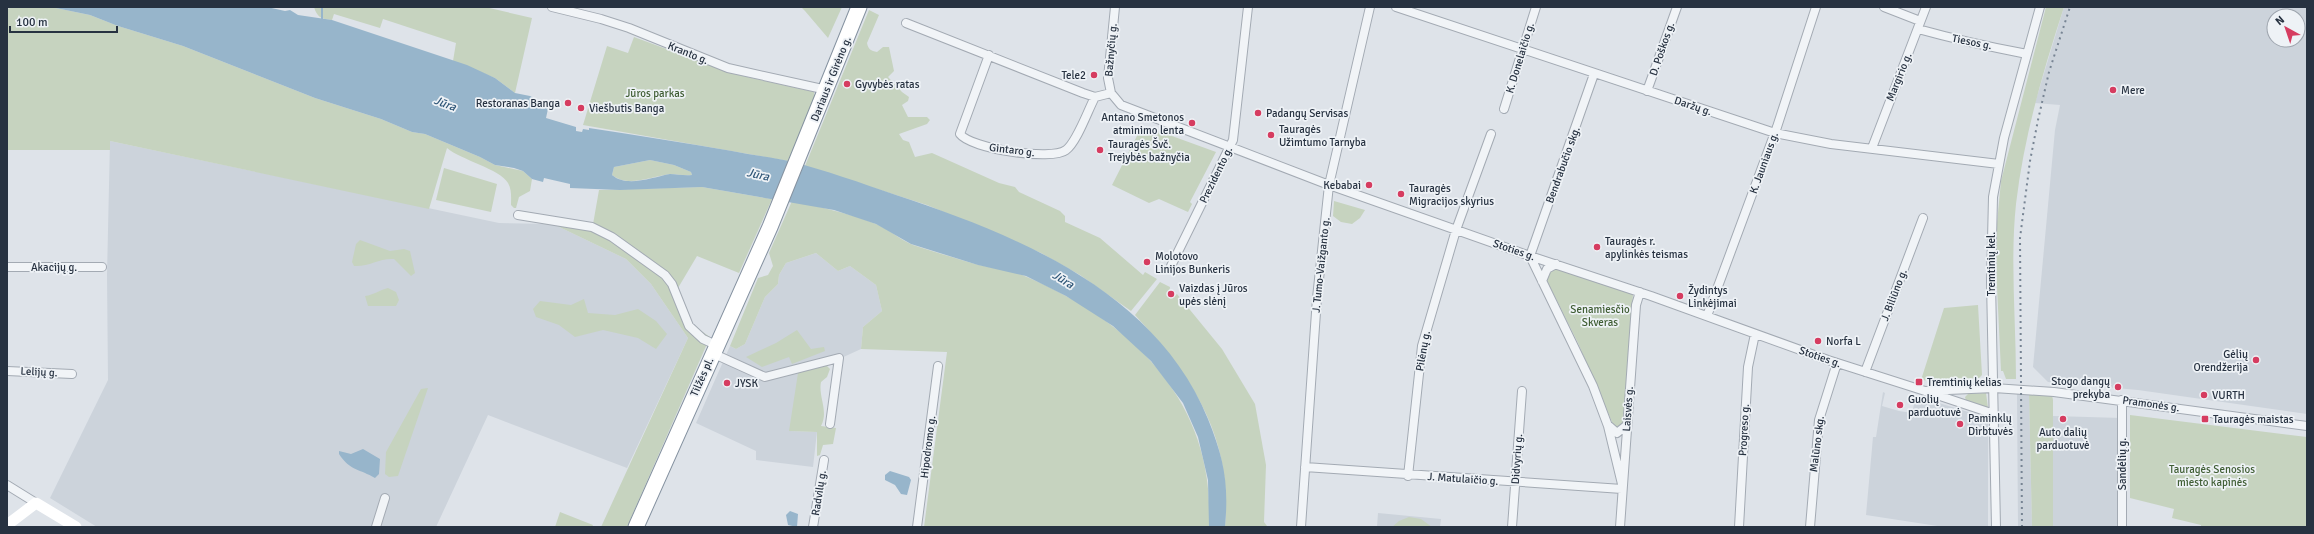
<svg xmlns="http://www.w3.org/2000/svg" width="2314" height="534" font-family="Signika,sans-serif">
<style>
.built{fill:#ccd3db;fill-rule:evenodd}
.green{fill:#c6d3bf}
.water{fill:#97b5cb;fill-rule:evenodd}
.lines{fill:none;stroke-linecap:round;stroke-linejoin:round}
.stream{stroke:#97b5cb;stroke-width:2}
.street-casing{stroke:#a3aab3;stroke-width:10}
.highway-casing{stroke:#8592a0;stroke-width:17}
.street{stroke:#f1f4f7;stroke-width:8}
.secondary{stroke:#fff;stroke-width:11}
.highway{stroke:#fff;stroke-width:15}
.rail{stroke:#778493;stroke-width:2;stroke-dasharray:2 4;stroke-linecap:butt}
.poi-dot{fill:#d63c60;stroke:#eef2f6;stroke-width:1.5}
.labels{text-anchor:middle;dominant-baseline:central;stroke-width:3.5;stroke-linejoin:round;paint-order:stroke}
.street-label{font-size:11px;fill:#273241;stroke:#eef2f6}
.poi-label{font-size:11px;fill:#273241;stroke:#eef2f6;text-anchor:start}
.park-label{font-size:11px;fill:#3f5d33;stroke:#eef2f6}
.water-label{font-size:12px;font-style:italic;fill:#2e5577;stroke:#eef2f6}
</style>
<rect width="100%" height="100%" fill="#dee3e9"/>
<path class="built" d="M2064,7h243v407l-169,-24 -90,-8 -15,-15 22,-237 5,-25 -25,-2zM2274,16h24v24h-24z
M110,141l389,82 54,1 73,35 25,25 37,54 -61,130 -139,-53 -52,112h-339l-47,-29 58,-118 -1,-105z
M816,253l22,18 12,-5 26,19 6,26 -19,16 -2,22 -35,16 -36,66 27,1 -4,35 -57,-7v-9l-60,-28 34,-77 6,3 9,-5 20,-47 13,-13 1,-9 7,-12z
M1883,392l2,1 -3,13 17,5 13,2 4,-17 72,22v109h-44l-78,-12 7,-78h3z
M2017,394h12l3,133h-14z
M2053,416l69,2v109h-69z
M1378,513l63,6 -1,8h-63z"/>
<path class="green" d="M14,7h37l39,8 28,11 65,20 132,52 66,21 31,13 13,2 55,23 15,8 28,6 9,8 -2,12 -11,6 -3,11h-2l-3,-3c0,-7 1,-15 -3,-22 -8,-14 -47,-23 -61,-35l-18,61 -319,-68v9h-103v-141z
M314,7h171l47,11 -17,75 -20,-15 -42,-17 3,-18 -73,-24 -3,9 -46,-14 -2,6c-11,-1 -15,-3 -18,-13z
M801,7h41l-14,31 -23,-27z
M2046,7h18c-21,64 -40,129 -48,197 -6,57 0,117 0,175h-10l-3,-8h-2l-6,-127 6,-63z
M869,10l10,5 -12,28c1,6 4,8 10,9l6,-5h6l5,24 -6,6 14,15 7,5 -1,4 -6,4 6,12h19l3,3 -3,4 -28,10 4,6 6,2 6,15 17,-4 67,30 16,4 4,5 41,19 5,5v6l35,16 43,37 2,-3 12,7 -26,32 -51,-36 -39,-22 -114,-48 -122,-39z
M634,37l100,37 80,18 1,6 -27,63 -205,-36 24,-79 21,7z
M1141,128h9l66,24 -26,50 2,2 -4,8 -29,-13 -10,4 -37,-18z
M650,160l24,5 17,7 1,3c-7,1 -15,-1 -22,-1 -17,2 -42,14 -58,1l2,-8z
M444,168l53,16 -6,28 -55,-12z
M702,187l70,12 -33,74 -42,-17 -19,32 12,35 20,14 -83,190h-26l87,-189 -37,-54 -25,-25 -73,-35 39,6 7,-40z
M792,201c28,6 57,12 84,23 13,5 24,16 37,21 21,7 45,14 66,20 16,4 33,5 48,12 107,46 189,126 182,250h-285l23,-175 -86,-3 2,-22 19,-16 -6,-26 -26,-19 -12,5 -22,-18 -30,10 -7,12 -1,9 -13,13 -20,47 -9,5 -6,-3 28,-68 10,-3 5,-9 -4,-13z
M1334,201l31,9 -5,8 -8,6 -11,-2 -8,-6z
M360,240l30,11 14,-2 6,2 5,22 -4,3 -17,-17c-15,-1 -25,8 -40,7l-2,-4 4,-18z
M1555,268l75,24 3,3 -10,129 -8,5 -37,-86 -31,-62 2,-8z
M1160,282l10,5 -1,9 4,1 4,-3 45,55 33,55 11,61 -2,57 3,4 9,1h-51c8,-90 -32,-149 -90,-212z
M388,288l8,4 3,8 -3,6h-28l-3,-10c9,-1 14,-6 23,-8z
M584,299l4,14 27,2 23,-6 18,12 11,13 -11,15 -18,-11 -35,-8 -28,7 -16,-12 -23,-8 -3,-8 7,-8 31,4z
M1978,305l4,70 -3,3 -47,3 -11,-1 23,-72z
M797,330l14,19 13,-2 1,4 -33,13 -3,-7 -27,10 -16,-10 30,-14z
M826,365l4,4 -3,8 -6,5c-3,15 8,29 0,44l15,2 -3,16 -10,1 -3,10 -3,1v-24l-28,-1 9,-58z
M428,388l-30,88 -9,1 -4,-3 1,-22 35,-63z
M1986,393l2,15 -22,-7 -1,-4 3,-3z
M2029,394l23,1 1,5v127h-21z
M2130,415l177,22v90h-106v-2l-29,-7 2,-9 -44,-11z
M560,512l33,13 -1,2h-37z
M1409,517l12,2 11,8h-40l7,-6z"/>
<path class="water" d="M51,7h216l18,4 5,-1 8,5 34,5 135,45 28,13 20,15 15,3 9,5 10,3 -3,14 30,9v4l6,1 1,-3 6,1v-2c48,7 96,15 143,23 19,4 39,6 57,10 36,9 72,22 107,34 121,40 260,96 312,224 16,40 21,64 17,108h-16l-1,-47 -10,-43 -15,-34 -32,-42 -38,-35 -47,-30 -40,-20 -48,-11 -67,-21 -35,-20 -42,-14 -132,-23 -82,3 -50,-2v-4l-26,-6 -1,4 -11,-3 -9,-8 -9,-3 -19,-3 -15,-8 -55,-23 -13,-2 -31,-13 -66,-21 -132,-52 -65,-20 -28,-11zM650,160l24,5 17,7 1,3c-8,1 -15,-1 -22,-1 -17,3 -43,14 -58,1l2,-8z
M363,449l17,10 -1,15 -4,4c-15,-9 -25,-7 -36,-24v-3l12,3z
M890,471l19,6 2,3 -4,15 -6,-1 -6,-9 -10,-5v-5z
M790,511l8,3 -1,13 -9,-2 -2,-10z"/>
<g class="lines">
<path class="stream" d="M322,20v-13"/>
<g class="street-casing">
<path id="street" d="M552,7l49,12 28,9 99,40 99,22
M1115,7l-7,71 3,15 10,12 208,80 201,71 121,40 177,64 97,31 69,-3 60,4 253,34
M1396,7l379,126 56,11 168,20
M1884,7l36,14
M906,23l177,70 12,4 16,-4
M1918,29c36,10 72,18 109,25
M989,55l-29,79c11,15 92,27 106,16 11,-8 22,-40 29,-53
M1594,74l-64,182 63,130 15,40 14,58
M1647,91l30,-84
M1504,109l32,-102
M1872,148l54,-141
M518,215l74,12 20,10 53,38 7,9 17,42 14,13 13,6
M1171,266l62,-126 15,-133
M7,267h95
M1542,281l5,-12 9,-5
M1707,316l70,-189 39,-120
M712,353l53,24 74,-19 -9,66
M7,371l65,3
M1865,372l58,-154
M1928,392l66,22
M2122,400v127
M1609,426l8,7 10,-8
M1305,467l317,22
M1408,476l14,-130 34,-116 35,-96
M7,485l29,18
M376,527l9,-29
M813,527l11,-67
M917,527l21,-161
M1301,527l16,-229 12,-113 41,-178
M1512,527l10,-136
M1620,527l16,-222 4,-13
M1739,527l9,-160 7,-33
M1810,527l9,-107 18,-57
M1996,527l-5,-245 2,-85 11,-59 36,-131"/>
</g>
<g class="highway-casing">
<path id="highway" d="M636,527l134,-300 89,-220"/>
</g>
<use href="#street" class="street"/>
<path class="secondary" d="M7,525l29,-22 40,24"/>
<use href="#highway" class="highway"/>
<path class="rail" d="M2022,527l-2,-289 10,-77 8,-41 11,-48 21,-65"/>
</g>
<g class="poi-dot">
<circle cx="1094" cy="75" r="4"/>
<circle cx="847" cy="84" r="4"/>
<circle cx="2113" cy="90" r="4"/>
<circle cx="568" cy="103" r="4"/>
<circle cx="581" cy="108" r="4"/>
<circle cx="1258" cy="113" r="4"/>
<circle cx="1192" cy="123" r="4"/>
<circle cx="1271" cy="135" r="4"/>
<circle cx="1100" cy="150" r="4"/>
<circle cx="1369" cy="185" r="4"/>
<circle cx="1401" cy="194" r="4"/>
<circle cx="1597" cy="247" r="4"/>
<circle cx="1147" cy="262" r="4"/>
<circle cx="1171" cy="294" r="4"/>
<circle cx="1680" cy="296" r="4"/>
<circle cx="1818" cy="341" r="4"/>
<circle cx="2256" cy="360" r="4"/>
<rect x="1915" y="378" width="8" height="8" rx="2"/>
<circle cx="727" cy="383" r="4"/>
<circle cx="2118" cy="387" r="4"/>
<circle cx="2204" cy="395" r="4"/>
<circle cx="1900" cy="405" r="4"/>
<circle cx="2063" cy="419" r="4"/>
<rect x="2201" y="415" width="8" height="8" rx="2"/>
<circle cx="1960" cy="424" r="4"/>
</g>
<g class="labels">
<g class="street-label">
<text transform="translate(1972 42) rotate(11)">Tiesos g.</text>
<text transform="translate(1662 49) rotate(-71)">D. Poškos g.</text>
<text transform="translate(1111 50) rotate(-85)">Bažnyčių g.</text>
<text transform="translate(688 53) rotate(22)">Kranto g.</text>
<text transform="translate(1520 58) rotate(-73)">K. Donelaičio g.</text>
<text transform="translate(1899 77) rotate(-68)">Margirio g.</text>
<text transform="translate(831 79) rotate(-68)">Dariaus ir Girėno g.</text>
<text transform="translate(1693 106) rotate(18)">Daržų g.</text>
<text transform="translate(1012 150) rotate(7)">Gintaro g.</text>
<text transform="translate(1764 163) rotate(-70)">K. Jauniaus g.</text>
<text transform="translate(1563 165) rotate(-70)">Bendrabučio skg.</text>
<text transform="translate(1216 175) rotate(-64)">Prezidento g.</text>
<text transform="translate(1514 250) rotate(19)">Stoties g.</text>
<text transform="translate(1991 264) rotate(-90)">Tremtinių kel.</text>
<text transform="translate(1321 265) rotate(-84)">J. Tumo-Vaižganto g.</text>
<text x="54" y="267">Akacijų g.</text>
<text transform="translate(1894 295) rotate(-69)">J. Biliūno g.</text>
<text transform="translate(1423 351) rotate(-80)">Pilėnų g.</text>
<text transform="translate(1820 357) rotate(19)">Stoties g.</text>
<text transform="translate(39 372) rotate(3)">Lelijų g.</text>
<text transform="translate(702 377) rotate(-66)">Tilžės pl.</text>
<text transform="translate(2151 404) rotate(8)">Pramonės g.</text>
<text transform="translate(1628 409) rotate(-86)">Laisvės g.</text>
<text transform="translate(1744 430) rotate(-87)">Progreso g.</text>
<text transform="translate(1817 444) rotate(-83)">Malūno skg.</text>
<text transform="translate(928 447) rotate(-83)">Hipodromo g.</text>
<text transform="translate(1517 459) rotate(-86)">Didvyrių g.</text>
<text transform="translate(2122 464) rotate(-90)">Sandėlių g.</text>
<text transform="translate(1463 479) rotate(4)">J. Matulaičio g.</text>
<text transform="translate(819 493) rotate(-81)">Radvilų g.</text>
</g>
<g class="poi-label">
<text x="1086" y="75" text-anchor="end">Tele2</text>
<text x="855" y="84">Gyvybės ratas</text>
<text x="2121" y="90">Mere</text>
<text x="560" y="103" text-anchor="end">Restoranas Banga</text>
<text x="589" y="108">Viešbutis Banga</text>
<text x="1266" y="113">Padangų Servisas</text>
<text x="1184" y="117" text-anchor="end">Antano Smetonos<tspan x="1184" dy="13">atminimo lenta</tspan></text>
<text x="1279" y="129">Tauragės<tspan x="1279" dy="13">Užimtumo Tarnyba</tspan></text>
<text x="1108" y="144">Tauragės Švč.<tspan x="1108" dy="13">Trejybės bažnyčia</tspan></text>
<text x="1361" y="185" text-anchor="end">Kebabai</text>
<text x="1409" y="188">Tauragės<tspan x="1409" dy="13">Migracijos skyrius</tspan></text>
<text x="1605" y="241">Tauragės r.<tspan x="1605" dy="13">apylinkės teismas</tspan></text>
<text x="1155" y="256">Molotovo<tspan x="1155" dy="13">Linijos Bunkeris</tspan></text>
<text x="1179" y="288">Vaizdas į Jūros<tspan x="1179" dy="13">upės slėnį</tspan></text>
<text x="1688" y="290">Žydintys<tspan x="1688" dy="13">Linkėjimai</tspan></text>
<text x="1826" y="341">Norfa L</text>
<text x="2248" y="354" text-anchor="end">Gėlių<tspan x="2248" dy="13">Orendžerija</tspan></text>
<text x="2110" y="381" text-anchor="end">Stogo dangų<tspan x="2110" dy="13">prekyba</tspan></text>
<text x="1927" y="382">Tremtinių kelias</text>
<text x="735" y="383">JYSK</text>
<text x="2212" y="395">VURTH</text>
<text x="1908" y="399">Guolių<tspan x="1908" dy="13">parduotuvė</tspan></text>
<text x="1968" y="418">Paminklų<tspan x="1968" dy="13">Dirbtuvės</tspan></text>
<text x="2213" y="419">Tauragės maistas</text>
<text x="2063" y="432" text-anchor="middle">Auto dalių<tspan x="2063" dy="13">parduotuvė</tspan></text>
</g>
<g class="park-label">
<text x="655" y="93">Jūros parkas</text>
<text x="1600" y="309">Senamiesčio<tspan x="1600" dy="13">Skveras</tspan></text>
<text x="2212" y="469">Tauragės Senosios<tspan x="2212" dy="13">miesto kapinės</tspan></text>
</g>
<g class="water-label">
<text transform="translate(445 104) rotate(21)">Jūra</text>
<text transform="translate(758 175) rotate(12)">Jūra</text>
<text transform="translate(1063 280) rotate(31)">Jūra</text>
</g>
</g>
<rect width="2314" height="534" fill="none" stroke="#273241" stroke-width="16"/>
<g transform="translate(2286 28) rotate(320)"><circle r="19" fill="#eef2f6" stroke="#9ea5ae"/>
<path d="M0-3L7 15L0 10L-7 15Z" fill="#d63c60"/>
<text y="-6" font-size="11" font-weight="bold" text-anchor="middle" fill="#273241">N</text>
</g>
<path d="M10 26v6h107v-6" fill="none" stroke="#273241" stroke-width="2"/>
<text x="16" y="26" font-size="12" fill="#273241" stroke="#eef2f6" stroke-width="3" paint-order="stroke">100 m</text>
</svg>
